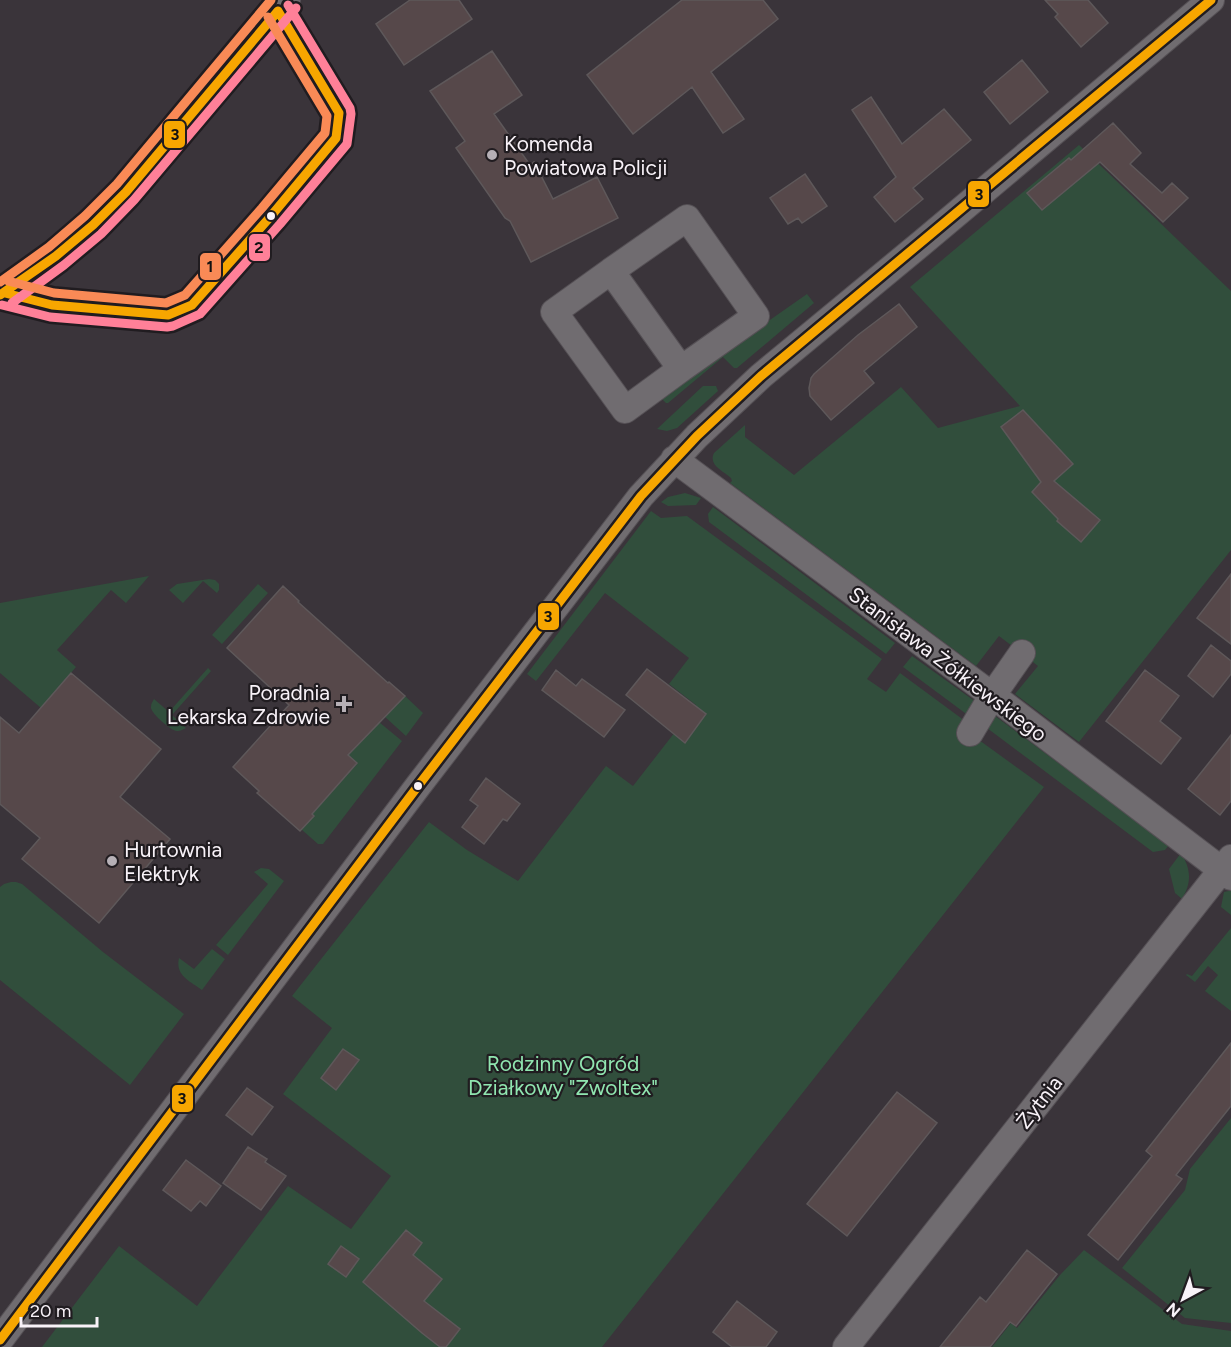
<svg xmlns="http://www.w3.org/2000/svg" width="1231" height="1347" font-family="Figtree,sans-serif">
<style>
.green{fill:#314e3c}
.building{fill:#56484a;stroke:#5e585a;stroke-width:1.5}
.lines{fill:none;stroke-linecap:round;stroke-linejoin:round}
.minor-casing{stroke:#555055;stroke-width:28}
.minor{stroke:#706c70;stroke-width:26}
.bus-1-casing{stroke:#201c20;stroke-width:14}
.bus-2-casing{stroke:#201c20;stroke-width:14}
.bus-3-casing{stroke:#201c20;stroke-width:14}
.bus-1{stroke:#f7a600;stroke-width:9}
.bus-2{stroke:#ff8098;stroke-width:9}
.bus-3{stroke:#f98a56;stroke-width:9}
.poi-dot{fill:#b6b0b6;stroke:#201c20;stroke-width:2}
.bus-dot{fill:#f8f2f8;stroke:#201c20;stroke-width:2}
.labels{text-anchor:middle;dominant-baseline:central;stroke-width:4.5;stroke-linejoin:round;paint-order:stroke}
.poi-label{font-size:21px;fill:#f8f2f8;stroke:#201c20;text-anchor:start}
.street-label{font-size:21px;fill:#f8f2f8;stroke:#201c20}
.park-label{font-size:21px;fill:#90e6b0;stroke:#201c20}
.line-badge{stroke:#201c20;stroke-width:2}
.pale-badge-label{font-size:16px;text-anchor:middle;font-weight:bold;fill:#111}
</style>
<rect width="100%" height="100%" fill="#3a343a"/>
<path class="green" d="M1079,145l152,146v259l-152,192 -64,-48 23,-28 -39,-30 -23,30 -246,-183 2,-2 -1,-3c-8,-7 -23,-13 -17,-25l31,-28v12l49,38 107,-88 37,41 82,-22 -110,-119z
M807,294l7,9 -77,65h-3l-11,-11 -55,46h-2l-6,-6z
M703,386h13l2,5 -41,37 -10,3 -10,-2z
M685,493l16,5 -5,7 -28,1 -7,-4 7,-5z
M713,507l182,136 -9,11 -177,-132 -1,-8z
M651,511l10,7 26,-2 195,143 -15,20 19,13 14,-19 65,48 -4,6 83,60 -442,560h-560l77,-101 78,60 91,-120 63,43 40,-53 -108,-82 49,-66 -40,-32 137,-174 38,28 51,31 88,-115 27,20 63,-81 -27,-21 20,-26 -84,-65 -69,88 -9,-7z
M149,576l-23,27 -15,-13 -54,60 19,17 -35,41 -41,-35v-70z
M209,579l6,1 4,4v6l-2,3 -14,-12 -20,22 -14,-13 8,-6z
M258,584l10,9 -46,51 -10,-9z
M912,656l64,46 -7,14 -66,-49z
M208,668l3,3 -39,44 14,13c-4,2 -5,3 -9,3 -6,0 -25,-17 -26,-23 0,-5 1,-5 3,-9l15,13z
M405,696l18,17 -17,23 -22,-20 4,-5 2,1z
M995,716l174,129 -4,5 -12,2 -166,-124z
M379,722l23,19 -79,103h-5l-17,-15 11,-15 45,-50 -9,-9z
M1181,853c10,16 11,29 1,46l-7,-6 -6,-24z
M261,868l8,1 15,12 -56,74 -12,-10 52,-61 -14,-12z
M11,882h5l6,2 81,68 81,62 -54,71 -130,-105v-93l4,-3z
M1229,891h2v24l-10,-8 3,-15z
M1231,928v83l-26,-20 13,-16 -10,-9 -13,16 -9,-7 1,-1 5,2z
M212,949l13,10 -23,31c-13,-9 -27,-15 -23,-32l15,11z
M1231,1118v205l-46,-5 -63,-50 63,-78 5,-21z
M1084,1250l98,74 49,7v16h-239l19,-24 6,5 43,-53z"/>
<path class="building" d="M410,0h49l13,19 -68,46 -28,-41z
M682,0h81l15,19 -67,53 33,47 -21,14 -31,-46 -59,47 -46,-59z
M1045,0h43l20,23 -27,24 -26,-30 3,-3z
M492,51l30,44 -28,19 36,51 4,-3 19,37 44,-22 21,41 -87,44 -21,-41 -5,-3 -49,-70 9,-7 -35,-50z
M1022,60l26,32 -38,32 -26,-32z
M871,97l31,47 42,-35 27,31 -58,48 10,11 -28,23 -21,-25 22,-20 -44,-67z
M1113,123l28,30 -11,11 32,29 10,-10 16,15 -25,24 -63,-60 -58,48 -15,-17 42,-35 2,2z
M805,174l22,32 -25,17 -4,-5 -10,6 -18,-26z
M899,304l18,23 -53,44 10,12 -43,37 -21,-24 -1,-8 2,-10 3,-4 44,-39z
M1023,410l50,54 -19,17 46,39 -19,22 -24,-21 1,-2 -26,-27 9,-10 -40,-55z
M1231,574v70l-34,-26z
M283,586l16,15 -1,1 90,81 1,-1 16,14 -57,59 9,8 -45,51 2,2 -14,15 -43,-38 2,-2 -26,-24 56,-62 -62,-57z
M1211,645l20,16v13l-18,23 -25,-21z
M647,669l59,45 -21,29 -59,-48z
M556,670l20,16 6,-7 43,31 -21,27 -62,-47z
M1145,670l34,26 -19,25 21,17 -20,26 -55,-43z
M71,673l90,76 -41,48 50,42 -71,84 -77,-64 18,-21 -40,-34v-87l19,16z
M1231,735v66l-11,14 -32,-26z
M486,778l34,26 -13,17 -4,-2 -19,25 -22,-17 16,-21 -8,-6z
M1231,1043v63l-55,69 6,4 -64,81 -30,-25 64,-79 -6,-5z
M343,1049l16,11 -23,30 -15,-12z
M247,1088l26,19 -21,28 -26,-20z
M897,1092l40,31 -90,113 -40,-32z
M248,1147l19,12 -2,3 21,14 -25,34 -38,-27z
M186,1160l35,26 -15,20 -6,-5 -9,10 -28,-21z
M406,1230l16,13 -9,12 29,24 -18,22 36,28 -14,18h-6l-18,-14 -59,-51z
M341,1246l18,13 -13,18 -18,-13z
M1027,1250l30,24 -41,52 -6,-4 -20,25h-50l40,-50 6,5z
M737,1301l40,31 -11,15h-34l-19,-15z"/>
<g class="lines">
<g class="minor-casing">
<path id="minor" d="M611,271l70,98 -56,41 -71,-98z
M611,271l76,-53 69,98 -75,53
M5,293l47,12 116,10 24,-10 79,-89 65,-78 3,-25 -61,-102
M0,295l56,-39 37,-31 33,-33 161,-192
M674,459l327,243 230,175
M970,733l22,-37 30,-43
M0,1340l418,-554 223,-290 56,-60 64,-60 162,-134 288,-242
M846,1347l385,-489"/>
</g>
<use href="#minor" class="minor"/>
<g class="bus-1-casing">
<path id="bus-1" d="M0,295l56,-39 37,-31 33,-33 152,-181 61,102 -3,25 -65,78 -79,89 -24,10 -116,-10 -47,-12
M0,1340l418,-554 223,-290 56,-60 64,-60 450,-376"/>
</g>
<g class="bus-2-casing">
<path id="bus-2" d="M12,303l52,-38 37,-31 33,-34 162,-192
M2,305l48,12 117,10 6,-1 27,-12 80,-90 67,-80 4,-30 -1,-6 -62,-103"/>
</g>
<g class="bus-3-casing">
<path id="bus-3" d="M8,281l46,12 112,10 19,-8 77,-87 63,-75 2,-17 -59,-99
M0,282l49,-35 36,-31 32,-32 154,-184"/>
</g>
<use href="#bus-1" class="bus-1"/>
<use href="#bus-2" class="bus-2"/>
<use href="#bus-3" class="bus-3"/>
</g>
<g class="poi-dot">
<circle cx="492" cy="155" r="6"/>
<path d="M341 695h6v6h6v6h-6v6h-6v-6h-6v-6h6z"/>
<circle cx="112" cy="861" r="6"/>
</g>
<g class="bus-dot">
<circle cx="271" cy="216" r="5"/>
<circle cx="418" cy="786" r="5"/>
</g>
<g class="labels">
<g class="poi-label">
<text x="504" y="143">Komenda<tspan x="504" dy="24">Powiatowa Policji</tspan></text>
<text x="330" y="692" text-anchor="end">Poradnia<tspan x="330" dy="24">Lekarska Zdrowie</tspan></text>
<text x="124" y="849">Hurtownia<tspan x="124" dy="24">Elektryk</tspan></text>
</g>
<g class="street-label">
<text transform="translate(948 664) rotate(37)">Stanisława Żółkiewskiego</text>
<text transform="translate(1039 1102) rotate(-52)">Żytnia</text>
</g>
<g class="park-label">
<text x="563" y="1063">Rodzinny Ogród<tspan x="563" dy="24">Działkowy "Zwoltex"</tspan></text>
</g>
</g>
<g class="line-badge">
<rect x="163" y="120" width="23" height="29" rx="6" fill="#f7a600"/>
<rect x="967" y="180" width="23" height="28" rx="6" fill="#f7a600"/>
<rect x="248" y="233" width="23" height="29" rx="6" fill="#ff8098"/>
<rect x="199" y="252" width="23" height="29" rx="6" fill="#f98a56"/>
<rect x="537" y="602" width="23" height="29" rx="6" fill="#f7a600"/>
<rect x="171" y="1084" width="23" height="29" rx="6" fill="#f7a600"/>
</g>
<g class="pale-badge-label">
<text x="175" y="140">3</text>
<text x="979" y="200">3</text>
<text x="259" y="253">2</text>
<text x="210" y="272">1</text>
<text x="548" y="622">3</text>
<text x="182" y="1104">3</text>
</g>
<g transform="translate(1183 1299) rotate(221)" stroke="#201c20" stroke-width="4.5" paint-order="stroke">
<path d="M0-4.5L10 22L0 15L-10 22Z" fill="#f8f2f8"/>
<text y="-9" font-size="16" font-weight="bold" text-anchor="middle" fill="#f8f2f8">N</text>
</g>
<path d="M21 1317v9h76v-9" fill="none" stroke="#f8f2f8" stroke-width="3"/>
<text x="30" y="1317" font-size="18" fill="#f8f2f8" stroke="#201c20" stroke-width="4.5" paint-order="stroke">20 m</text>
</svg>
